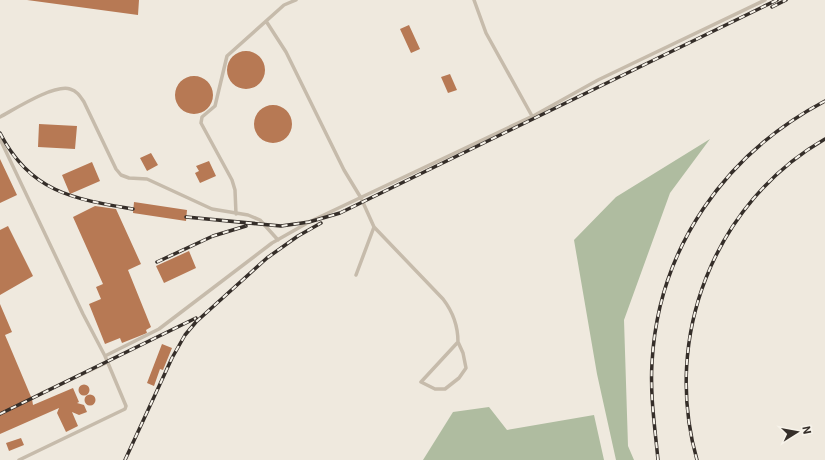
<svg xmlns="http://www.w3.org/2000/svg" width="825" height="460" font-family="Roboto,sans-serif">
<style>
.green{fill:#afbca0}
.building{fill:#b77954}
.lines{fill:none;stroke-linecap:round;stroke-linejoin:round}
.lane{stroke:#c6bbab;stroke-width:3.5}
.rail-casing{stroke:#352e29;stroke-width:3.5}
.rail{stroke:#f7f3ea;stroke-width:2;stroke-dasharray:6;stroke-linecap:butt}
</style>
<rect width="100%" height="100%" fill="#efe9de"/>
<path class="green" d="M710,139l-40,54 -46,127 4,126 6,14h-18l-19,-86 -23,-134 42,-43z
M489,407l18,23 87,-15 10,45h-181l30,-48z"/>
<path class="building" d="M27,0h112l-1,15z
M409,25l11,24 -9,4 -11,-24z
M227 70a19 19 0 1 1 38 0a19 19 0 1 1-38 0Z
M450,74l7,16 -9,3 -7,-16z
M175 95a19 19 0 1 1 38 0a19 19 0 1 1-38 0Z
M254 124a19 19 0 1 1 38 0a19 19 0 1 1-38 0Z
M39,124l38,2 -2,23 -37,-2z
M151,153l7,12 -11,6 -7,-13z
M0,159l17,36 -17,8z
M209,161l7,15 -16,7 -5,-10 4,-2 -3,-5z
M92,162l8,19 -30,13 -8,-19z
M134,202l53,8 -1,11 -53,-8z
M95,206l21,3 25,55 -13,6 23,57 -5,3 1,3 -25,10 -2,-5 -15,6 -16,-40 12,-5 -5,-12 7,-3 -30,-67z
M8,226l25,50 -33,19v-65z
M189,251l7,17 -32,15 -8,-17z
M0,304l12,28 -7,3 27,64 1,6 40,-17 6,14 -2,1 7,2 3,7 -8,3 -7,-3 6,14 -12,6 -9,-19 2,-5 -59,26z
M162,344l10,4 -9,22 -3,-1 -6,17 -7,-3z
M78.5 390a5.5 5.5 0 1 1 11 0a5.5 5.5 0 1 1-11 0Z
M84.5 400a5.5 5.5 0 1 1 11 0a5.5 5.5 0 1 1-11 0Z
M21,438l3,7 -15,6 -3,-8z"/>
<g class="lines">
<path class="lane" d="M474,0l12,33 46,83
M266,21l20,31 58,118 17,28 13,29 -18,48
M0,117c15,-8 54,-33 70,-28 7,2 10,7 14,13l32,67 5,6 8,3 18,1 65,30 36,6 12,5 18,20
M0,139l83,175 22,42 21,50 -1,3 -106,51
M236,214l-1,-24 -3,-10 -31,-57 1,-6 13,-11 12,-50 57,-51 12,-5
M374,227l69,72c10,13 15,26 15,43l-37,40 14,7h10l14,-11 7,-10 -3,-15 -5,-11
M105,356l54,-27 113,-86 37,-21 226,-107 63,-35 167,-80
M42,393l66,-31"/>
<g class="rail-casing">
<path id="rail" d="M772,7l14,-7
M0,133c30,59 73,66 133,76
M186,217l95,9 28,-4 31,-9 437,-213
M157,262l56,-26 33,-10
M0,414l196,-96
M125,460l47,-102 13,-23 11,-13 71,-64 31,-22 23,-13
M658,460c-3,-32 -8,-64 -6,-97 6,-115 73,-209 173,-262
M697,460c-35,-123 17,-257 128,-321"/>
</g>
<use href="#rail" class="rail"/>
</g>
<g transform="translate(797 432) rotate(79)" stroke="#f7f3ea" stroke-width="3" paint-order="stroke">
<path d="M0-3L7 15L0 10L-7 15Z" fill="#352e29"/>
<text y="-6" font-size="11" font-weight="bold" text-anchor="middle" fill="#352e29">N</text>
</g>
</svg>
